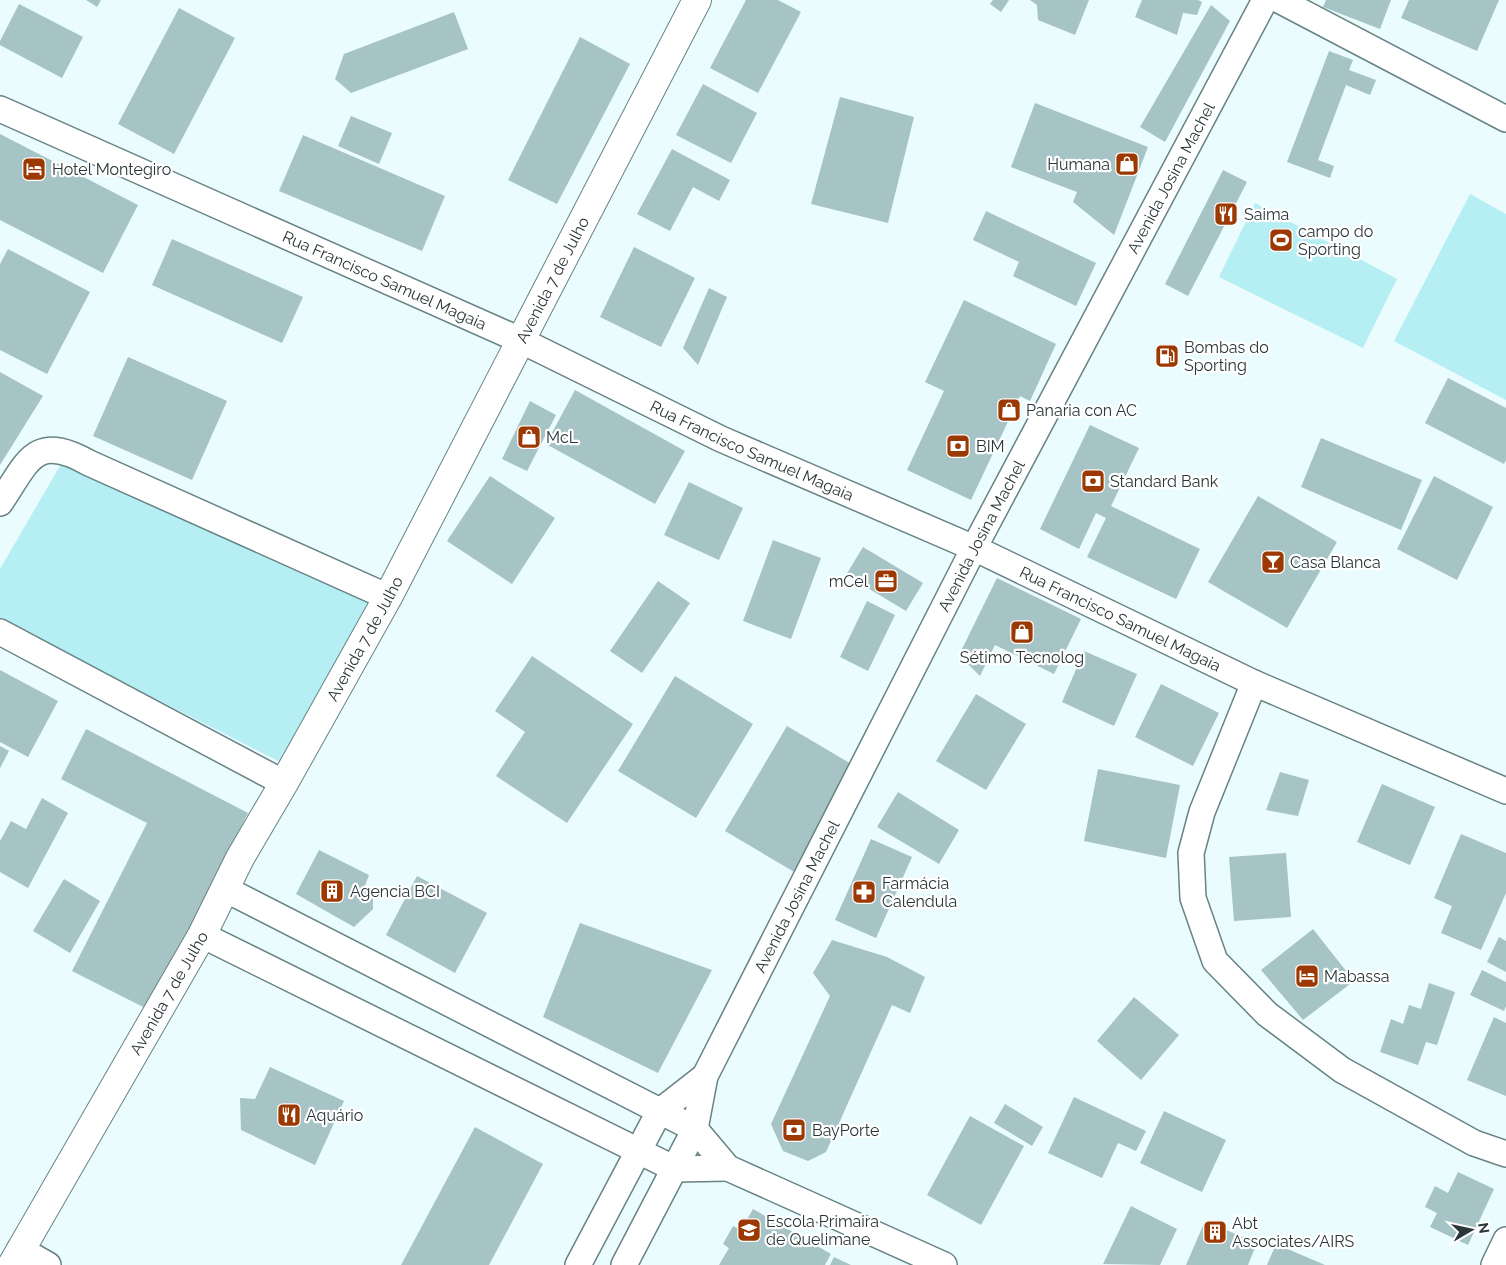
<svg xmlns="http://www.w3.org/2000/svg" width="1506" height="1265" font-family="Raleway,sans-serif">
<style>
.green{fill:#b5eef3}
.building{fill:#a6c3c5}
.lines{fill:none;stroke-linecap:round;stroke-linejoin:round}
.minor-casing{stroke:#678385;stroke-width:28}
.primary-casing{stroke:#678385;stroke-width:30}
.minor{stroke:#fff;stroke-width:25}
.primary{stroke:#fff;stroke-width:28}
.labels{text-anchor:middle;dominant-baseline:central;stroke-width:4.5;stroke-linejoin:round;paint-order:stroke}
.poi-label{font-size:16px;fill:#2a3637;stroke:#fff;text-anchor:start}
.street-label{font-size:16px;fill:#2a3637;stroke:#fff}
</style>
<rect width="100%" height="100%" fill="#eafcfe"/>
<path class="green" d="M1470,194l36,20v186l-112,-59z
M1255,203l142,76 -34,69 -144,-71z
M71,447l311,156 -78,171 -304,-154v-51z"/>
<path class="building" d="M86,0h15l-4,7z
M746,0h32l23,12 -43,81 -48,-25z
M993,0h16l-8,12 -11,-8z
M1030,0h59l-14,35 -37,-15 -1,-15z
M1142,0h56l4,2 -5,13 -14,-2 -6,22 -42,-18z
M1326,0h65l-11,29 -57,-22z
M1409,0h90l-22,51 -76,-33z
M19,4l64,33 -21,41 -62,-33v-4z
M1211,5l19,16 -65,121 -25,-15z
M179,8l56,30 -61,116 -56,-30z
M454,12l14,37 -117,44 -16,-14 9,-25z
M580,37l50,27 -73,140 -49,-24z
M1329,51l24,9 -4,10 27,10 -6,15 -24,-10 -28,75 16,6 -4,12 -43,-16z
M703,84l54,29 -26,50 -55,-28z
M840,97l74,20 -26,106 -77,-19z
M1035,103l113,44 -34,88 -41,-33 4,-10 -66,-25z
M351,116l41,17 -13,31 -41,-18z
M0,134l138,71 -35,68 -103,-53z
M303,135l142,61 -23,55 -143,-60z
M672,149l58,31 -11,21 -26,-14 -23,44 -33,-17z
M1223,170l24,12 -59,114 -23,-12z
M986,211l110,52 -20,43 -63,-30 6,-14 -46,-22z
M172,239l131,58 -21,46 -130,-58z
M634,247l61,31 -34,69 -61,-30z
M8,249l82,43 -43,82 -47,-24v-86z
M709,288l18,9 -29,68 -15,-17z
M964,300l92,44 -26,57 -10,-5 -49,104 -64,-30 37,-79 -19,-9z
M128,357l99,44 -35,79 -99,-44z
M0,372l43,24 -43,69z
M1448,378l58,30v52l-2,4 -79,-41z
M575,390l110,61 -30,53 -109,-60z
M530,401l26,14 -29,56 -25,-12z
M1090,425l49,23 -28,58 89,43 -24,50 -89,-42 19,-39 -10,-5 -17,36 -39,-20z
M1321,438l101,42 -21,50 -100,-43z
M490,476l65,42 -43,66 -65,-43z
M1434,476l59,31 -36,73 -60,-31z
M689,482l54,26 -24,52 -55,-25z
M1258,496l79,46 -50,86 -79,-46z
M773,540l48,18 -30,81 -48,-18z
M863,547l60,36 -17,28 -60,-36z
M997,578l84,41 -27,55 -59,-29 -15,31 -21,-21z
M658,581l32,22 -48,70 -32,-22z
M867,601l28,14 -27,56 -28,-14z
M1084,651l53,23 -23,52 -52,-24z
M532,656l101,68 -66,99 -71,-47 29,-44 -30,-21z
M0,670l58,31 -30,56 -28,-15z
M675,676l78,48 -57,94 -78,-47z
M1161,684l58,29 -26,53 -58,-29z
M976,694l50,30 -40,66 -50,-29z
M787,726l71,42 -62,105 -71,-42z
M86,729l162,84 -99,197 -77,-39 75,-148 -86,-44z
M0,746l9,5 -9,17z
M1098,769l82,16 -14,73 -82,-17z
M1280,772l29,8 -11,36 -32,-6z
M1382,784l53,23 -25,58 -53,-23z
M898,792l61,38 -20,34 -62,-37z
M42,798l26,15 -40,75 -28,-16v-31l11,-20 15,8z
M1461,834l45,19v40l-25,57 -40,-17 11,-27 -18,-8z
M871,839l41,18 -36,81 -41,-18z
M319,850l50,25 -5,13 9,9v12l-19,18 -58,-33z
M1286,853l5,64 -57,4 -5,-64z
M417,876l70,37 -32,60 -69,-38z
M64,879l36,22 -30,52 -37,-22z
M580,923l132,47 -54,103 -115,-56z
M1313,929l41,52 -51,39 -42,-50z
M1499,937l7,4v31l-19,-10z
M832,940l55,17 38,20 -15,36 -18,-8 -66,147 -18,9 -25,-10 -12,-27 59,-128 -17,-23z
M1482,970l24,12v24l-2,5 -34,-16z
M1429,983l26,9 -18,53 -11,-3 -8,23 -38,-13 11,-33 12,5 6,-19 12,4z
M1134,997l45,38 -38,45 -44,-39z
M1494,1017l12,6v73l-39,-16z
M270,1067l74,34 -29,64 -74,-35 -1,-32 15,1z
M1074,1097l72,34 -10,20 -18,-8 -16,35 -54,-25z
M1005,1104l38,23 -11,19 -38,-23z
M1164,1111l62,29 -24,52 -62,-29z
M970,1116l54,30 -43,79 -54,-30z
M475,1127l68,37 -54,101h-88z
M1458,1172l36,17 -26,56 -38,-18 7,-14 -12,-6 10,-21 13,7z
M1131,1206l46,23 -17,36 -57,-1z
M753,1209l78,45 -6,11h-106l10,-17 -6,-4 10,-18 8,4z
M1205,1221l52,22 -9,22h-62z
M1276,1244l49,21h-58z
M834,1257l17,8h-21z"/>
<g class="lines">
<g class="minor-casing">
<g id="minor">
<path d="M1279,0l227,119"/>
<path id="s1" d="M0,109l520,231 201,99 253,109 280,135 252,108"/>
<path d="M0,503c28,-41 34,-71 89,-40l299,134"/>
<path d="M0,632l284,151"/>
<path d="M1254,683l-52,129 -11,41 2,45 22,63 52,53 75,56 132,73 32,11"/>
<path d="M225,889l470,240 33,39 216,97"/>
<path d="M202,935l473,234 53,-1"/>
<path d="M20,1249l28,16"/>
<path d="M578,1265l81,-153 46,-36"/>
<path id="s2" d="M624,1265l71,-136 10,-53 269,-528 291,-548"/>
<path d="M1494,1265l12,-25"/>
</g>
</g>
<g class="primary-casing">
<g id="primary">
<path id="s3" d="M12,1265l190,-330 38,-77 44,-75 104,-186 309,-597"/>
</g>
</g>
<use href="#minor" class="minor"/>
<use href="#primary" class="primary"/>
</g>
<defs>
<g id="shop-square" transform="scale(1.25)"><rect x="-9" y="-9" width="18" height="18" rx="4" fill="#9c3801" stroke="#fff"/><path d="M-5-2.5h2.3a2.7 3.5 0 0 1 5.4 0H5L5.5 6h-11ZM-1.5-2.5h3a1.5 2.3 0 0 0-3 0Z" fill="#fff"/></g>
<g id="hotel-square" transform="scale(1.25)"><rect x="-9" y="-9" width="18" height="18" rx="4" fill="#9c3801" stroke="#fff"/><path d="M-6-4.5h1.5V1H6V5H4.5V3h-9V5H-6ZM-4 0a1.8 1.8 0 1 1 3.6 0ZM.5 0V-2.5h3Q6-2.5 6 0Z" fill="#fff"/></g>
<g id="restaurant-square" transform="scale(1.25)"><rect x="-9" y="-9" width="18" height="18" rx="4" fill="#9c3801" stroke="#fff"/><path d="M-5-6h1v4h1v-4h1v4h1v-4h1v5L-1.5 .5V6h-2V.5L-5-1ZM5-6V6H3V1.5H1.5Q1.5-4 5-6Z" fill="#fff"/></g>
<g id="stadium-square" transform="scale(1.25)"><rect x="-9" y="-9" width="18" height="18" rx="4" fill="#9c3801" stroke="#fff"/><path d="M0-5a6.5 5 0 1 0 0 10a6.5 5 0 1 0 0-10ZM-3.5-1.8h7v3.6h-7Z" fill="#fff"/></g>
<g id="fuel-square" transform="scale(1.25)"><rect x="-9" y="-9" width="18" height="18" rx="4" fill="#9c3801" stroke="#fff"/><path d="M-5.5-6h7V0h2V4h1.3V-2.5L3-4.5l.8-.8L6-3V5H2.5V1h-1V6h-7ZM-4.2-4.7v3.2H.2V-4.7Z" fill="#fff"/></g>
<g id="bank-square" transform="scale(1.25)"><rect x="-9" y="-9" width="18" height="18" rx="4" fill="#9c3801" stroke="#fff"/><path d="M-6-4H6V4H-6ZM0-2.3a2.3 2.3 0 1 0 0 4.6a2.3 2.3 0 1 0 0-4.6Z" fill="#fff"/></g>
<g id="bar-square" transform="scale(1.25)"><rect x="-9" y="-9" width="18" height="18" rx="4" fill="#9c3801" stroke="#fff"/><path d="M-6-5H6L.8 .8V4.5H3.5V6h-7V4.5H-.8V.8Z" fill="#fff"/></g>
<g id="office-square" transform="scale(1.25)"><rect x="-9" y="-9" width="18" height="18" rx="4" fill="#9c3801" stroke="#fff"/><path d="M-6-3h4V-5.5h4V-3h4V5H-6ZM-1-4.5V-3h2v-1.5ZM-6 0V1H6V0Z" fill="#fff"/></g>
<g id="building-square" transform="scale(1.25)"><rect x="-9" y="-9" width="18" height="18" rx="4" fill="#9c3801" stroke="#fff"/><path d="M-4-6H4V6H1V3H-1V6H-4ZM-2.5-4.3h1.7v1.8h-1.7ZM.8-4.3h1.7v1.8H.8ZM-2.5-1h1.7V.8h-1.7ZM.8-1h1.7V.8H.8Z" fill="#fff"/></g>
<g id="pharmacy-square" transform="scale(1.25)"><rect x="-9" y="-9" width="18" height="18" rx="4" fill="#9c3801" stroke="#fff"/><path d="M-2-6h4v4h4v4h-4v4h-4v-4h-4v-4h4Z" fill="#fff"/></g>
<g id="school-square" transform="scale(1.25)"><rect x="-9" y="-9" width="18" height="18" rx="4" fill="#9c3801" stroke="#fff"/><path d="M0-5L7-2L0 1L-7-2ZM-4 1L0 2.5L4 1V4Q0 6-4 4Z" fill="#fff"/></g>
</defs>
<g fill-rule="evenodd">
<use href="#shop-square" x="1127" y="164"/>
<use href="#hotel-square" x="34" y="169"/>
<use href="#restaurant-square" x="1226" y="214"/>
<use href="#stadium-square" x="1281" y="240"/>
<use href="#fuel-square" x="1167" y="356"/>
<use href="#shop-square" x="1009" y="410"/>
<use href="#shop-square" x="529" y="437"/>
<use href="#bank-square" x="958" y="446"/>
<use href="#bank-square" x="1093" y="481"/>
<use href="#bar-square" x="1273" y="562"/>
<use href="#office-square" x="886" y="581"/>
<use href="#shop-square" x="1022" y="632"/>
<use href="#building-square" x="332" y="891"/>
<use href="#pharmacy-square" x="864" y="892"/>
<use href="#hotel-square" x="1307" y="976"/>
<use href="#restaurant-square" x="289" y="1115"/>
<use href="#bank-square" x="794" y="1130"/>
<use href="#school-square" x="749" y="1230"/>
<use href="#building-square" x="1215" y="1232"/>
</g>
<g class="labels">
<g class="poi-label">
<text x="1110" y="164" text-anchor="end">Humana</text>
<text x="52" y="169">Hotel Montegiro</text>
<text x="1244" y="214">Saima</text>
<text x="1298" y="231">campo do<tspan x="1298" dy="18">Sporting</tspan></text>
<text x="1184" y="347">Bombas do<tspan x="1184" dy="18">Sporting</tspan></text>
<text x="1026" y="410">Panaria con AC</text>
<text x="546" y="437">McL</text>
<text x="976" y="446">BIM</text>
<text x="1110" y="481">Standard Bank</text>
<text x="1290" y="562">Casa Blanca</text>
<text x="868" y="581" text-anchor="end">mCel</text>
<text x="1022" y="657" text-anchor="middle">Sétimo Tecnolog</text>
<text x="882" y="883">Farmácia<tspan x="882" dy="18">Calendula</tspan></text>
<text x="350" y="891">Agencia BCI</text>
<text x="1324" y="976">Mabassa</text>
<text x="306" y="1115">Aquário</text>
<text x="812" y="1130">BayPorte</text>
<text x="766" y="1221">Escola Primaira<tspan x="766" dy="18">de Quelimane</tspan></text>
<text x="1232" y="1223">Abt<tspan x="1232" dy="18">Associates/AIRS</tspan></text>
</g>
<g class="street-label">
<text stroke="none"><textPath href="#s2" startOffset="1219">Avenida Josina Machel</textPath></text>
<text stroke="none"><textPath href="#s3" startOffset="1124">Avenida 7 de Julho</textPath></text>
<text stroke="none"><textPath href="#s1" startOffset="421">Rua Francisco Samuel Magaia</textPath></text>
<text stroke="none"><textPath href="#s1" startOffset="826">Rua Francisco Samuel Magaia</textPath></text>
<text stroke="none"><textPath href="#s2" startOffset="814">Avenida Josina Machel</textPath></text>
<text stroke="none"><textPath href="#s1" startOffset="1231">Rua Francisco Samuel Magaia</textPath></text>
<text stroke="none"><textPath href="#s3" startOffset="719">Avenida 7 de Julho</textPath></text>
<text stroke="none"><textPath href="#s2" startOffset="409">Avenida Josina Machel</textPath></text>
<text stroke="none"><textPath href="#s3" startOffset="314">Avenida 7 de Julho</textPath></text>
</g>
</g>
<g transform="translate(1471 1230) rotate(81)" stroke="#ffffff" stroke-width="4" paint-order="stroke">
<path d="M0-4L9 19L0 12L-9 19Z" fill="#2a3637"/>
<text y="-8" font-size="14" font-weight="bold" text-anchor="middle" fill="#2a3637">N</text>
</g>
</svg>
